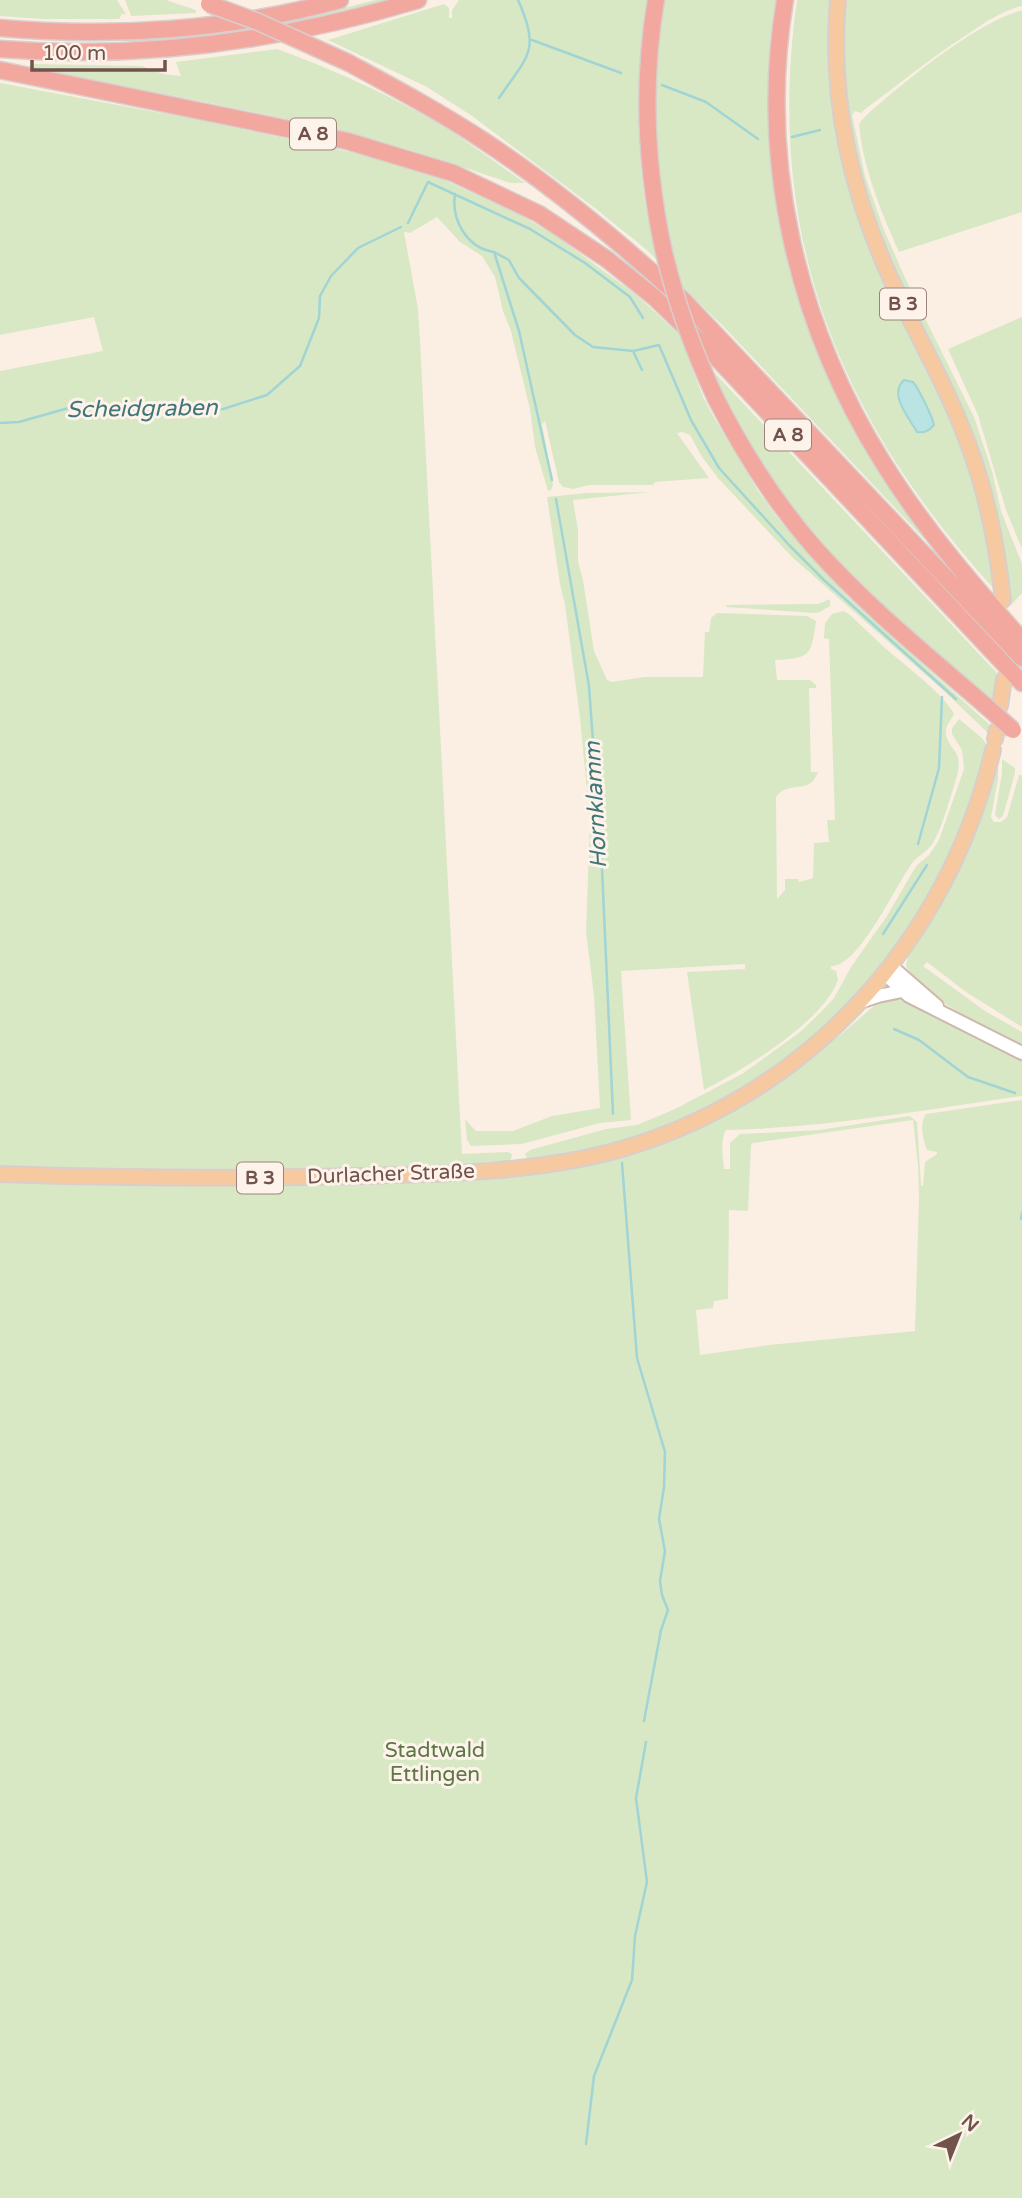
<svg xmlns="http://www.w3.org/2000/svg" width="1022" height="2198" font-family="'Varela Round',sans-serif">
<style>
.green{fill:#d8e8c4;fill-rule:evenodd}
.water{fill:#bae3e3;stroke:#a1d4d4;stroke-width:2}
.lines{fill:none;stroke-linecap:round;stroke-linejoin:round}
.stream{stroke:#a1d4d4;stroke-width:2.5}
.secondary-casing{stroke:#d0b7ac;stroke-width:16}
.primary-casing{stroke:#d8cfcd;stroke-width:18}
.motorway-casing{stroke:#d8cfcd;stroke-width:19}
.secondary{stroke:#fff;stroke-width:12}
.primary{stroke:#f6c9a0;stroke-width:14}
.motorway{stroke:#f2a89e;stroke-width:16}
.motorway-bridge-casing{stroke:#d8cfcd;stroke-width:19;stroke-linecap:butt}
.motorway-bridge{stroke:#f2a89e;stroke-width:16}
.labels{text-anchor:middle;dominant-baseline:central;stroke-width:6;stroke-linejoin:round;paint-order:stroke}
.shield{fill:#fef3ea;stroke:#9c837b;stroke-width:2}
.shield-label{font-size:19px;font-weight:bold;fill:#72534b}
.street-label{font-size:21px;fill:#72534b;stroke:#fef3ea}
.park-label{font-size:21px;fill:#5b7844;stroke:#fef3ea}
.water-label{font-size:23px;font-style:italic;fill:#407677;stroke:#fef3ea}
</style>
<rect width="100%" height="100%" fill="#fbefe4"/>
<path class="green" d="M0,0h117l9,14h-4l-3,5h-77l-42,-3z
M125,0h41l30,10v3l-65,3z
M375,0h12c-84,24 -168,37 -255,43l-1,-3c83,-6 164,-18 244,-40z
M459,0h188c-9,69 -12,140 -1,209 3,17 9,35 12,52 -18,-19 -39,-32 -58,-49l-128,-96 -45,-29 -99,-47 116,-36 5,4v10h3v-8z
M664,0h114l-8,80 46,267 23,52 93,148 -207,-219 -45,-43 -15,-60 -8,-80 -1,-75z
M797,0h36l7,146 131,320 21,83 3,41c-157,-172 -231,-356 -198,-590z
M843,0h179v6c-21,5 -39,18 -57,30 -36,23 -67,49 -101,74l-3,3 -6,-2 -3,4 13,61 19,54 22,50 68,137 18,54 9,40 21,53v29l-11,12 -13,-82 -132,-320 -16,-67 -8,-75z
M1022,10v202l-123,40c-18,-40 -36,-84 -40,-128 7,-10 18,-18 27,-26 35,-29 93,-76 136,-88z
M277,49c63,23 125,51 181,87 23,15 45,32 67,47h-14c-53,-17 -105,-36 -159,-49 -107,-26 -216,-45 -325,-67l9,-3 106,2 21,8 18,2 -5,-14z
M0,83l193,36 176,37 69,21 86,40 32,19 79,58 44,40 24,63 13,24 42,70 22,30 69,77 141,127 -1,9 -45,-43 -152,-134 -74,-79 -16,-21 -12,-22 -8,-3 -5,1 32,45 -54,4 -2,3h-64l-16,4 -10,-2 -4,-5 -14,-61 -3,3 11,61 -2,5 -3,1 -13,-44 -5,-38 -19,-78 -8,-20 -8,-34 -13,-21 -22,-14 -23,-25 -27,16 -6,-1 14,77 2,32 42,813 46,-2 4,2 -2,10 124,-14 205,-114 42,-36 16,-2 9,2 116,59v37c-98,14 -196,32 -296,34 -6,10 -3,27 -2,39h6v-26l10,-9 79,-4 91,-14 7,6 4,63 2,1 2,-24 12,-8v-2l-10,-2c-4,-10 -8,-27 -1,-36l96,-14v1098h-1022v-1827l103,-20 -9,-34 -94,18zM913,1120l5,45 1,33 -4,133 -146,14 -69,10 -4,-45 17,-2 1,-7 14,-2 1,-89 19,1 3,-66 2,-2z
M1022,317v232l-16,-39 -28,-95 -30,-66z
M710,368l287,305 -4,28c-61,-52 -126,-104 -180,-165 -43,-49 -77,-108 -103,-168z
M651,492l-78,8 5,30v32l5,18 11,71 13,29 5,2 32,-5h59l2,-45h4l2,-14 6,-5 90,3 9,5c-5,36 -6,37 -41,39l2,20h33l6,5v3h-7l2,84h7c-8,24 -29,7 -42,25l1,102 8,-9v-11h13l1,3 14,-4 1,-35 15,-1 -2,-22h8l-6,-181 -5,-1 1,-15 7,-9 12,-3 5,3c12,11 24,23 36,34 24,21 51,39 69,65 -2,7 -9,12 -8,20 2,19 18,14 11,43 -7,22 -13,47 -24,67 -5,8 -14,12 -20,19 -16,20 -54,106 -82,104v3l5,2 2,9c-14,41 -96,91 -134,110l-17,-118 58,-3v-5l-124,7 10,149 -31,3 -78,21 -51,2 -4,-6 -2,-21 11,12h37l39,-15 48,-8 -6,-112 -8,-65 4,-109 -10,-104 -15,-113 -5,-21 -13,-87 40,-4z
M830,599v7l-10,6 -6,1 -88,-6 1,-2 91,-1z
M959,719l23,19 6,8c-9,30 -17,63 -29,92 -32,75 -90,156 -153,208 -56,47 -128,83 -198,101 -26,7 -53,10 -79,15l-4,-8 5,-4 76,-21 31,-4 38,-16 67,-35 57,-41 22,-21 13,-14 17,-31 36,-51 29,-50 13,-11 10,-15 25,-71 -2,-19 -10,-16v-6z
M998,759v20l-7,38 3,5h7l6,-5 12,-42h3v252l-56,-35 -39,-30 -4,4 62,45 37,21v17c-26,-14 -106,-57 -116,-83 1,-13 13,-26 20,-38 29,-44 46,-92 63,-143h4z
M1002,759l13,9v5l-12,43 -4,3 -4,-4 7,-42z"/>
<path class="water" d="M904,380l9,2c6,7 19,34 21,43 -5,6 -9,8 -17,7 -8,-14 -29,-38 -13,-52z"/>
<g class="lines">
<path class="stream" d="M532,40l89,33
M662,85l44,17 52,37
M499,98c29,-43 42,-47 19,-98
M792,137l28,-7
M455,194c-4,26 12,54 39,58l25,79 33,149
M408,223l20,-41 102,47 55,34 45,34 13,21
M494,252l15,8 10,18 56,57 18,12 40,4 9,19
M633,351l26,-6 32,75 28,48 71,78 34,34 132,119
M0,423l19,-1 53,-15 76,4 75,-2 44,-14 33,-29 19,-48 1,-22 11,-20 27,-28 43,-21
M556,499l33,187 13,182 11,246
M918,844l21,-76 3,-71
M883,934l44,-69
M894,1029l25,11 49,37 47,16
M622,1163l15,195 28,94 -1,35 -5,32 6,32 -5,30 2,14 6,15 -7,20 -17,91
M1021,1219l1,-6
M586,2144l8,-68 38,-96 3,-44 12,-54 -11,-84 10,-56"/>
<g class="secondary-casing">
<path id="secondary" d="M891,966l46,40
M885,974l24,22 113,57
M860,1002l18,-6 24,-5"/>
</g>
<g class="primary-casing">
<path id="primary" d="M838,0c-8,92 11,184 48,268 25,58 59,113 81,173 20,51 30,104 36,159
M1000,706l4,-27
M995,739l2,-9
M0,1174c120,4 240,5 360,2 84,-2 170,-3 251,-24 194,-52 336,-208 382,-402"/>
</g>
<g class="motorway-casing">
<path id="motorway" d="M656,0c-14,82 -10,167 7,248
M785,0c-27,160 12,325 97,461 40,65 90,123 140,179
M0,28c112,10 231,2 340,-28
M0,49c142,11 282,-8 418,-49
M349,63c46,25 91,49 135,78 71,47 137,102 200,160l338,357
M0,70l347,71 106,32 86,41 69,46 46,37 61,59 307,327
M716,399c27,53 58,102 97,147 52,59 114,109 173,160"/>
</g>
<use href="#secondary" class="secondary"/>
<use href="#primary" class="primary"/>
<use href="#motorway" class="motorway"/>
<g class="motorway-bridge-casing">
<path id="motorway-bridge" d="M209,4l47,17 93,42
M663,248c12,52 30,102 53,151
M986,706l27,24"/>
</g>
<use href="#motorway-bridge" class="motorway-bridge"/>
</g>
<g class="labels">
<g class="shield">
<rect x="290" y="118.5" width="46" height="31" rx="5"/>
<rect x="880" y="288.5" width="46" height="31" rx="5"/>
<rect x="765" y="419.5" width="46" height="31" rx="5"/>
<rect x="237" y="1162.5" width="46" height="31" rx="5"/>
</g>
<g class="shield-label">
<text x="313" y="134">A 8</text>
<text x="903" y="304">B 3</text>
<text x="788" y="435">A 8</text>
<text x="260" y="1178">B 3</text>
</g>
<g class="street-label">
<text transform="translate(391 1174) rotate(-2)">Durlacher Straße</text>
</g>
<g class="park-label">
<text x="435" y="1750">Stadtwald<tspan x="435" dy="24">Ettlingen</tspan></text>
</g>
<g class="water-label">
<text transform="translate(142 409) rotate(-1)">Scheidgraben</text>
<text transform="translate(596 805) rotate(-93)">Hornklamm</text>
</g>
</g>
<g transform="translate(959 2135) rotate(43)" stroke="#fef3ea" stroke-width="5" paint-order="stroke">
<path d="M0-5L12 26L0 18L-12 26Z" fill="#72534b"/>
<text y="-10" font-size="19" font-weight="bold" text-anchor="middle" fill="#72534b">N</text>
</g>
<path d="M32 60v10h133v-10" fill="none" stroke="#72534b" stroke-width="3.5"/>
<text x="42" y="60" font-size="21" fill="#72534b" stroke="#fef3ea" stroke-width="5" paint-order="stroke">100 m</text>
</svg>
